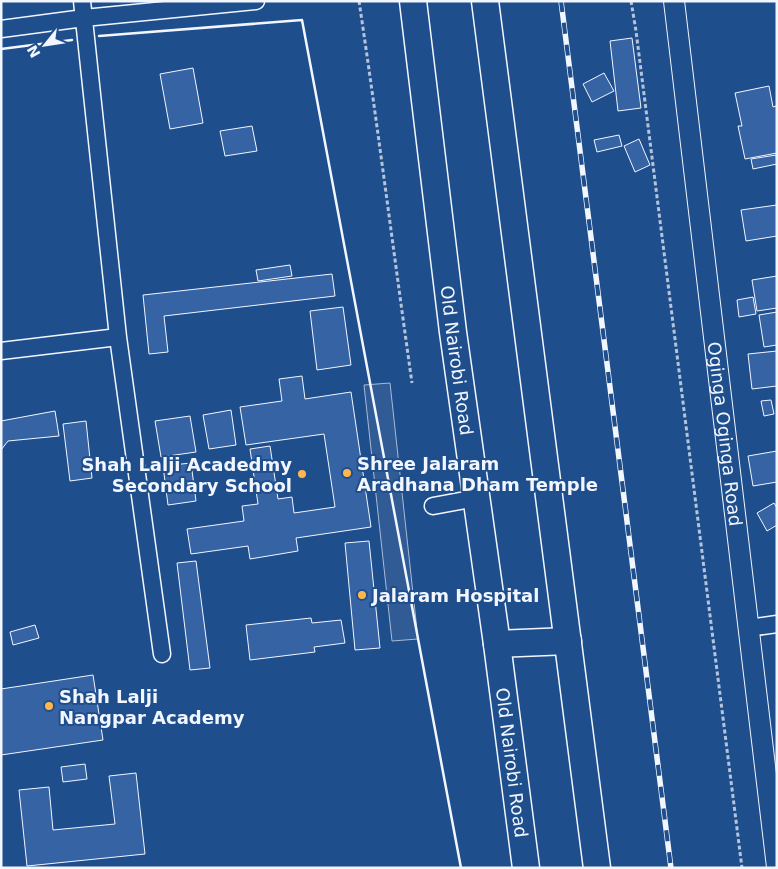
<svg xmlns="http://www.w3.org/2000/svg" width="778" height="869" font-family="'DejaVu Sans',sans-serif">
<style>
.built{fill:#305b95;stroke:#a8bbd7}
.building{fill:#3563a3;stroke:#f2f6ff}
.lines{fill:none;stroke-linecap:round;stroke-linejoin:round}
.minor-casing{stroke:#f2f6ff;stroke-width:19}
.tertiary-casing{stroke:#f2f6ff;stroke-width:22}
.trunk-casing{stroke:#f2f6ff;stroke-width:29}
.path{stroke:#b3c4dc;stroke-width:3;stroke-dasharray:4 2.5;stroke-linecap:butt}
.minor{stroke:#1f4e8c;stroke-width:16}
.tertiary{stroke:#1f4e8c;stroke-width:20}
.trunk{stroke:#1f4e8c;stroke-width:26}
.rail-casing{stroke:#f2f6ff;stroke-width:5.5}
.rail{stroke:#1f4e8c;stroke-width:4;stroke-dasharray:11;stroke-linecap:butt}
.wall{stroke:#f2f6ff;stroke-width:2.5}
.poi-dot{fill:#ffb74d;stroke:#1f4e8c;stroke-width:2}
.labels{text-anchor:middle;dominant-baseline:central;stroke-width:4;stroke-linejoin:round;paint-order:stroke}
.street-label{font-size:18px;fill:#f2f6ff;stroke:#1f4e8c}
.poi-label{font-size:18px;font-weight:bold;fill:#f2f6ff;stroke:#1f4e8c;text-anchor:start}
</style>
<rect width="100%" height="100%" fill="#1f4e8c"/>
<path class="built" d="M390,383l28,256 -26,2 -28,-256z"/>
<path class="building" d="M632,38l9,70 -23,3 -8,-70z
M193,68l10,55 -33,6 -10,-55z
M604,73l10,18 -22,11 -9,-18z
M769,86l4,21 3,-1 1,3v44l-32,6 -7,-33h4l-7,-33z
M252,126l5,25 -32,5 -5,-25z
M619,135l3,11 -25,6 -3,-12z
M639,139l11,26 -15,7 -11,-26z
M776,155l1,9 -24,5 -2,-10z
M777,205v31l-31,5 -5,-31z
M290,265l2,11 -34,5 -2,-11z
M332,274l3,22 -171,20 4,36 -19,2 -6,-59z
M777,276v32l-20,3 -5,-31z
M753,297l3,17 -17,3 -2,-17z
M343,307l8,58 -34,5 -7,-59z
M777,312v33l-13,2 -5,-32z
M777,351v35l-25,3 -4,-35z
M302,376l3,23 46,-7 20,135 -75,11 2,13 -48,8 -2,-13 -57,8 -4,-25 57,-8 -2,-15 16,-2 -8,-55 20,-3 8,53 14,-2 2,16 41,-6 -11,-73 -78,11 -6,-38 42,-6 -3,-22z
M771,400l3,14 -10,2 -3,-15z
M231,410l5,35 -27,4 -6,-34z
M55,411l4,25 -51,5 -7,9v-29z
M190,416l6,36 -35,5 -6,-36z
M86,421l6,57 -22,3 -7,-57z
M777,451v31l-24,4 -5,-30z
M191,463l5,38 -28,4 -5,-39z
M774,503l3,5v17l-10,6 -10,-18z
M369,541l11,107 -25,2 -10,-107z
M196,561l14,107 -20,2 -13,-107z
M311,618l1,5 29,-3 4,23 -31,4 1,5 -65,8 -4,-35z
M35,625l4,13 -26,7 -3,-13z
M93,675l10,65 -102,15v-66z
M85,764l2,15 -24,3 -2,-15z
M136,773l9,81 -118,12 -8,-76 30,-3 4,43 62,-6 -6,-48z"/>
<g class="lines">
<g class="minor-casing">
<path id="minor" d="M1,29l83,-11 172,-17
M118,337l44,317
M1,351l117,-14 -36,-336
M433,506l43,-8
M748,628l29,-4"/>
</g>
<g class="tertiary-casing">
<g id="tertiary">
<path id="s1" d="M674,1l103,866"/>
</g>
</g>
<g class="trunk-casing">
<g id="trunk">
<path id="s2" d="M413,1l40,331 44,312 29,224"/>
<path d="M485,1l112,867"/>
<path d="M497,644l71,-3"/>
</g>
</g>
<path class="path" d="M359,1c19,127 35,255 53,382
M631,1l5,30 106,837"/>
<use href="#minor" class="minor"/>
<use href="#tertiary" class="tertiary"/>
<use href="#trunk" class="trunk"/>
<g class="rail-casing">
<path id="rail" d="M561,1l110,867"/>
</g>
<use href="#rail" class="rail"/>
<path class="wall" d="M99,36l203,-16 159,848
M1,49l71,-9"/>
</g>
<g class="poi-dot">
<circle cx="347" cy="473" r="5"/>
<circle cx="302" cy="474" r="5"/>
<circle cx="362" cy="595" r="5"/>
<circle cx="49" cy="706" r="5"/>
</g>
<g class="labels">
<g class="street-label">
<text stroke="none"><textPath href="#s2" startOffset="362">Old Nairobi Road</textPath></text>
<text stroke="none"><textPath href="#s1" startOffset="436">Oginga Oginga Road</textPath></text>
<text stroke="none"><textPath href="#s2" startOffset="768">Old Nairobi Road</textPath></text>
</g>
<g class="poi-label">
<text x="357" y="463">Shree Jalaram<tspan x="357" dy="21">Aradhana Dham Temple</tspan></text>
<text x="292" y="464" text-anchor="end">Shah Lalji Acadedmy<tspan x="292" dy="21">Secondary School</tspan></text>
<text x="372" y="595">Jalaram Hospital</text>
<text x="59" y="696">Shah Lalji<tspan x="59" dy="21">Nangpar Academy</tspan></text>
</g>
</g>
<rect width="778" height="869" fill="none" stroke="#f2f6ff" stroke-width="5"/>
<g transform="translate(45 45) rotate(240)" stroke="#1f4e8c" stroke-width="4" paint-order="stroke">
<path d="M0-4L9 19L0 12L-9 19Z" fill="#f2f6ff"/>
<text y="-8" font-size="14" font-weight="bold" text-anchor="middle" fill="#f2f6ff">N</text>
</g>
</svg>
